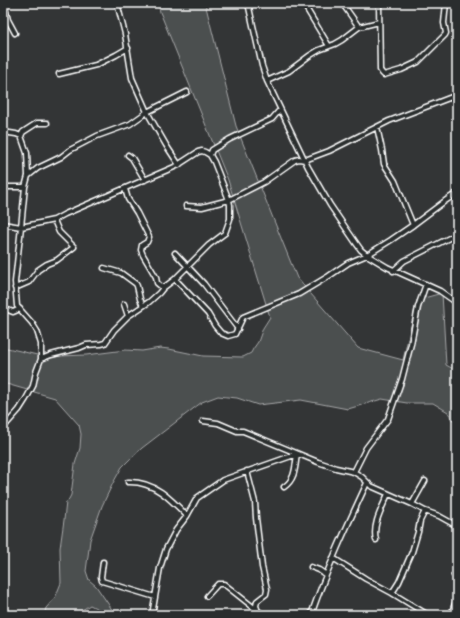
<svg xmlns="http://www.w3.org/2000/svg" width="460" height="618" font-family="'Comic Neue',sans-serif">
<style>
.green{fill:#4c4f50;stroke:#a6a7a8}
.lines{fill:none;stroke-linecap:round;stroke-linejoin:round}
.minor-casing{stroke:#fff;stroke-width:7}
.minor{stroke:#2a2d2e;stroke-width:4}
</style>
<rect width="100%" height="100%" fill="#333536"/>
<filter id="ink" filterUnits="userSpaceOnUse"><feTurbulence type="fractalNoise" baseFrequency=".025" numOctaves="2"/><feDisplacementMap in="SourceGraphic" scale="8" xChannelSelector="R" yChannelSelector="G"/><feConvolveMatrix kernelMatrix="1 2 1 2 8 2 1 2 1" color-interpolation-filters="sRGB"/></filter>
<g filter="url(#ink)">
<path class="green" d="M158,3h47l31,123 61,152 61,70 45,12 14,-60 25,-7 4,72 11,6v47l-5,2 -4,-8 -15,-9h-26l-25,-4 -34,10 -47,-9 -43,5 -21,-7 -19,-2 -16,6 -60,46 -13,12 -7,7 -9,16 -11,23 -12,34 -2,16 -2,15 3,9 7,6 15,22 3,7h-11l-5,-6 -8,-4 -8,5v5h-38l2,-7 9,-10 6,-15 -1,-35 4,-28 2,-18 3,-3 2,-4 4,-31 5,-16 1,-14 -2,-9 -24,-27 -52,-15v-36l47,11 10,-2 26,-1 39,-5 17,1 18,-3 9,1 34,7 40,1 8,-4 2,-4 5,-7 5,-14 7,-11 -42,-137 -68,-168z"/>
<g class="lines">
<g class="minor-casing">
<path id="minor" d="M4,3l4,17 7,13
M117,3l8,31 7,44 15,34 19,33 13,20
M248,3l14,63 5,15 41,86 22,38 26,38 5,7 6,5 20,12 53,24 17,12
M303,3l26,43
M342,3l17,24
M379,3l1,67 2,3 2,2 17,-5 17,-8 27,-27 1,-2 -2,-10 2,-20
M59,74l37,-9 20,-10 12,-7
M267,81l22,-10 20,-15 10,-6 16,-6 7,-4 17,-13 20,-5
M377,127l5,23 2,14 11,17 18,44
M3,132l13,2 5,2 6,17 1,23 -3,11 -4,40 -6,55 2,24 15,17 5,8 4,13v15l-5,13 -3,14 -7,13 -7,11 -16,18
M21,136l2,-4 14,-9h10
M128,155l4,3 13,22
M210,155l2,-5 18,-11 42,-20 6,-7 3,-1
M28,176l10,-8 23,-11 9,-7 27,-14 33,-12 17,-12 40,-20
M3,187h22
M125,189l3,10 9,14 12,24 -2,5 -5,3 -1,5 2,5 13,22 1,6 6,5
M186,206l16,1 27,-7 35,-18 31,-22 4,-1 6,1 24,-9 60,-30 68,-26
M3,224l18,3 33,-7 11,-6 114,-49 2,-2 17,-11 4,-1 3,1 5,3 4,7 15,38 1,5v14l-5,14 -16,12 -34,34 -12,9 -4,5 -10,9 -21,14 -14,14 -9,13 -4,1 -15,1 -7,3 -28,7 -10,4
M175,253l29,31 34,45
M104,268l17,5 15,11 1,2 3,13 3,7
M393,271l11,-10 53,-27
M175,279l33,35 7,12 6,7 7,3 7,-2 8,-17 56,-23 30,-18 19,-13 19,-8 24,-15 22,-15 32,-24 12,-8
M15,288l14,-6 9,-12 9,-6 10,-4 17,-13 -15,-15 -5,-12
M124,304l4,12
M3,308l10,4 7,-3
M203,421l15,2 19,8h6l75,31 18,6 18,4 8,5 9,9 41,18 13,7 14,5 18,10
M247,471l8,31 1,16 6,49 5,22 -1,5 -9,7 -1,5 2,5
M354,472l12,-24 22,-29 14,-40 9,-35 7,-37 8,-23
M128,482c26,-1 43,17 59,34
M284,487c12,-8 11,-21 13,-33
M412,504l13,-23
M376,540c-4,-15 6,-32 12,-46
M333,558l33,21 26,14 36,22
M103,562l-2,15 1,4 53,16
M311,567l8,3 7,5
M454,575l3,2
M392,593l7,-11 13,-30 6,-20 2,-11 5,-10
M207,596l11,-12h6l34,27 7,4
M152,615l8,-47 6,-19 10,-19 11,-14 10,-18 26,-18 74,-26
M311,615c16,-46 36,-89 56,-132
M451,615l6,-17"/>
</g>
<use href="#minor" class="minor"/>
</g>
</g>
<rect width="460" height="618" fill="none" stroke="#2a2d2e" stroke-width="16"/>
<rect x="8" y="8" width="444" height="602" fill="none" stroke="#fff" stroke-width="1.5" filter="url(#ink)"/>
</svg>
